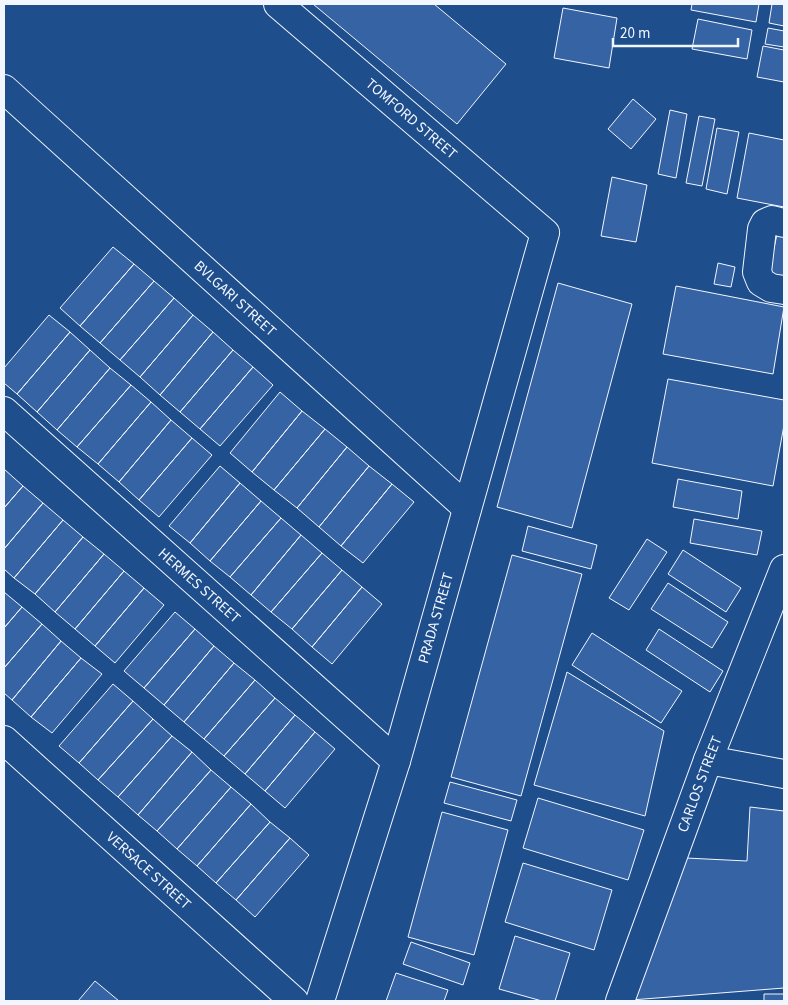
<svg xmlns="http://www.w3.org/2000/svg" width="788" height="1005" font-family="'Source Sans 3',sans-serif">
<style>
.building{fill:#3563a3;stroke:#f2f6ff}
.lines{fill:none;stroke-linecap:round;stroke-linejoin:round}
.minor-casing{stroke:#f2f6ff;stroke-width:30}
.minor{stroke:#1f4e8c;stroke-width:28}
.labels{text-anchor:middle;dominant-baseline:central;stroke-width:4;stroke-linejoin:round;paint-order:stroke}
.street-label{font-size:15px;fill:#f2f6ff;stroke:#1f4e8c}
</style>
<rect width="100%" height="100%" fill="#1f4e8c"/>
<path class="building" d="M313,4h121l72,60 -49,60z
M692,4h67l-3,18 -65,-12z
M772,4h12v22l-15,-3z
M563,8l54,10 -8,50 -55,-10z
M698,19l54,11 -5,29 -55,-10z
M768,28l16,3v16l-19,-3z
M763,46l21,4v32l-27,-5z
M633,99l23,20 -25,30 -23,-20z
M670,110l17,4 -11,64 -18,-4z
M699,116l16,3 -13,67 -16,-3z
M717,128l22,4 -12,62 -21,-5z
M749,133l35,7v67l-47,-9z
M612,177l35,8 -11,57 -35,-6z
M779,225l5,1v54l-16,-4z
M113,247l21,17 -54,62 -20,-18z
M718,263l17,4 -4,20 -17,-3z
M134,264l20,17 -54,62 -20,-17z
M154,281l20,17 -54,62 -20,-17z
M558,283l74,21 -60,224 -75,-21z
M676,286l108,21 -11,67 -110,-20z
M174,298l19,17 -53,62 -20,-17z
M49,315l21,17 -53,62 -13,-11v-15z
M193,315l20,17 -53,63 -20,-18z
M70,332l20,18 -53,62 -20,-18z
M213,332l20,18 -53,62 -20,-17z
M90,350l20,18 -53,62 -20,-18z
M233,350l20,17 -53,62 -20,-17z
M253,367l20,18 -53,61 -20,-17z
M110,368l21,17 -54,62 -20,-17z
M668,379l116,21v25l-11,61 -121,-23z
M131,385l20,17 -53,62 -21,-17z
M280,392l22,19 -50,61 -22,-19z
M151,402l20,18 -52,62 -21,-18z
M302,411l23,18 -51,61 -22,-18z
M171,420l21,18 -53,62 -20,-18z
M325,429l22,18 -50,61 -23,-18z
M192,438l20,17 -53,62 -20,-17z
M347,447l22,19 -50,61 -22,-19z
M220,466l20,17 -50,60 -21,-17z
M369,466l23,18 -51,62 -22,-19z
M4,469l19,17 -19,22z
M678,479l64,12 -4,28 -65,-12z
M240,483l21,18 -51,60 -20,-18z
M392,484l22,18 -51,61 -22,-17z
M23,486l20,17 -39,46v-41z
M261,501l20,17 -51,59 -20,-16z
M43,503l20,17 -49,58 -10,-9v-20z
M281,518l20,17 -50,60 -21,-18z
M694,519l68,12 -5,24 -67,-12z
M63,520l20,17 -48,57 -21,-16z
M528,526l69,19 -6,24 -69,-18z
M301,535l21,18 -51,59 -20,-17z
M83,537l21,17 -49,58 -20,-18z
M647,539l20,13 -38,58 -20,-12z
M683,550l58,38 -15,24 -58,-38z
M322,553l20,17 -50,59 -21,-17z
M104,554l20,17 -49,58 -20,-17z
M512,555l70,19 -61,222 -70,-19z
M342,570l20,17 -50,60 -20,-18z
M124,571l20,17 -49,58 -20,-17z
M668,583l60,39 -16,26 -61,-39z
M362,587l20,17 -50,60 -20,-17z
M144,588l20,17 -49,58 -20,-17z
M4,592l18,15 -18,21z
M22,607l20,17 -38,44v-40z
M175,612l20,17 -51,59 -20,-17z
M42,624l19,17 -49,59 -8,-7v-25z
M195,629l19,17 -50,59 -20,-17z
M659,629l64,42 -13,21 -64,-42z
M592,633l90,58 -21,32 -89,-58z
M61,641l20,17 -50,59 -19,-17z
M214,646l20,17 -50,59 -20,-17z
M81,658l21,16 -50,59 -21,-16z
M234,663l21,17 -51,59 -20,-17z
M567,672l97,59 -19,85 -111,-31z
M255,680l20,18 -51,58 -20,-17z
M113,684l20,17 -54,62 -20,-17z
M275,698l20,17 -50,59 -21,-18z
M133,701l20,18 -55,61 -19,-17z
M295,715l20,17 -50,59 -20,-17z
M153,719l19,17 -54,61 -20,-17z
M315,732l20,17 -50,59 -20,-17z
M172,736l20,16 -54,63 -20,-18z
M192,752l19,18 -54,61 -19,-16z
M211,770l20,17 -54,62 -20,-18z
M450,782l67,18 -6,21 -67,-18z
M231,787l20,17 -54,62 -20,-17z
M538,798l106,32 -16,50 -105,-32z
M251,804l19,18 -54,61 -19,-17z
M750,807l34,4v177l-153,12 55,-142 61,3z
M442,812l66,18 -34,125 -66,-18z
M270,822l20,16 -54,62 -20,-17z
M290,838l19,17 -54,62 -19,-17z
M523,863l89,27 -18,60 -89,-28z
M515,936l55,17 -15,48h-13l-43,-12z
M411,942l59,21 -7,22 -60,-21z
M396,973l52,17 -4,11h-58z
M95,981l24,20h-41z
M764,994h20v7h-20z"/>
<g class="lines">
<g class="minor-casing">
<g id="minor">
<path id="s1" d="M278,4l267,229 -149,528 -76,240"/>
<path id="s2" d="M4,89l463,419"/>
<path d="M784,223l-12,-3 -7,3 -3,6 -5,43 4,10 10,6 13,2"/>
<path id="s3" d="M4,411l392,350"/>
<path id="s4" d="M4,740l290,261"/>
<path d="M708,760l76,14"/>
<path id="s5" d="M620,1001l88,-241 76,-191"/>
</g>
</g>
<use href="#minor" class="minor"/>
</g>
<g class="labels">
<g class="street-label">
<text stroke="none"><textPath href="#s1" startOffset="176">TOMFORD STREET</textPath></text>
<text stroke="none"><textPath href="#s2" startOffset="312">BVLGARI STREET</textPath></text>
<text stroke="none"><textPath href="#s3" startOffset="262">HERMES STREET</textPath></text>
<text transform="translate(436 618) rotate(-74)">PRADA STREET</text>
<text stroke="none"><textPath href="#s5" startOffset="231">CARLOS STREET</textPath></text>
<text stroke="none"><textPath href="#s4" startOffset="195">VERSACE STREET</textPath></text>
</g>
</g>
<rect width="788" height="1005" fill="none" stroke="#f2f6ff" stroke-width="10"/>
<path d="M613 38v8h125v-8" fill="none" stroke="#f2f6ff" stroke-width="2.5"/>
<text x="620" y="38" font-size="15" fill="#f2f6ff" stroke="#1f4e8c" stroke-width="4" paint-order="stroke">20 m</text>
</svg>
